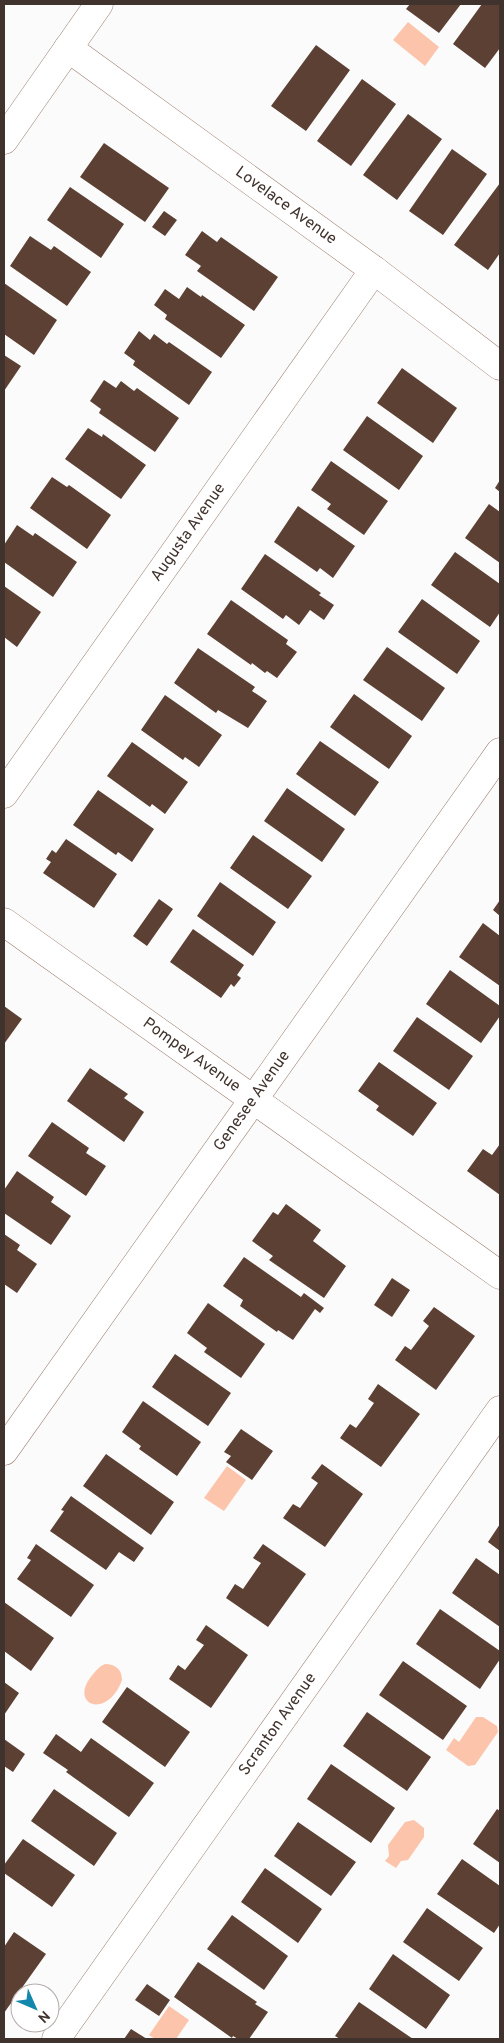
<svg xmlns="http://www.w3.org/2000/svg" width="504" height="2043" font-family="Overpass,sans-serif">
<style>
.water{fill:#fcc5ab}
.building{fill:#5b4033}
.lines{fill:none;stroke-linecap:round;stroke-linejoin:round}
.minor-casing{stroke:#9f8173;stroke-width:29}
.minor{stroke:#fff;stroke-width:28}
.labels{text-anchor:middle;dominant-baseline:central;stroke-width:5;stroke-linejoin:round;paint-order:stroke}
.street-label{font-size:16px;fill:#40332d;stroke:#fff}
</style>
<rect width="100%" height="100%" fill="#fbfbfb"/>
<path class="water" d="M408,22l31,25 -14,19 -32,-26z
M227,1466l19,14 -22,31 -20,-13z
M105,1664c10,0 17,5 17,16 -14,39 -52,26 -32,-2 5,-6 8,-11 15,-14z
M476,1717h7l14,9 1,6 -23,33 -7,1 -22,-16 8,-12 5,4z
M414,1820l10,8v9l-16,23 -7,1 -5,7 -11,-7 4,-5 -1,-11 17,-23z
M169,2006l20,14 -13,19h-21l-6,-4z"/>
<path class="building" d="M410,4h51l-22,29 -33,-24z
M482,4h18v44l-15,20 -32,-24z
M316,45l34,25 -44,61 -35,-25z
M362,79l34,25 -45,62 -34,-25z
M408,114l34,25 -45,61 -34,-25z
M104,143l65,45 -24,34 -65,-45z
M452,149l35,25 -44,61 -34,-24z
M500,183v70l-12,17 -34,-25z
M70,187l54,37 -23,34 -54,-38z
M164,211l13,9 -12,16 -13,-9z
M202,231l15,11 4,-5 57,40 -24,34 -57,-40 4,-5 -16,-11z
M30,236l21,14 3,-4 37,26 -24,34 -57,-40z
M4,283l53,37 -23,35 -30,-21z
M187,287l14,10 1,-2 43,30 -24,33 -56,-39 2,-4 -13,-10 11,-16 14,10z
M139,331l11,9 4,-6 13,10 2,-2 43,30 -23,33 -56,-40 2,-4 -11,-8z
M4,355l17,11 -17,25z
M402,368l55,40 -24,35 -56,-40z
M104,380l12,8 5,-7 13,10 3,-3 42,30 -24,34 -56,-39 2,-4 -11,-8z
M367,416l56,40 -24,34 -56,-40z
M88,428l14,9 1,-3 43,31 -25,34 -56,-40z
M331,461l57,40 -24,34 -37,-26 4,-5 -20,-14z
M52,477l15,10 2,-2 42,30 -24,34 -57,-41z
M500,480v12l-5,-4z
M489,504l11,8v51l-35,-25z
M298,506l57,40 -22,32 -13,-10 -3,4 -43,-30z
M17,525l16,11 2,-3 42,29 -24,35 -49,-35v-17z
M455,552l45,32v28l-10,15 -59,-42z
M265,554l56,39 -2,2 15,10 -10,15 -14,-10 -11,15 -13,-10 -3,4 -42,-30z
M4,586l37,26 -24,35 -13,-10z
M422,599l58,42 -23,33 -59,-42z
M231,600l57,40 -2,4 11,8 -20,26 -10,-7 -2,2 -13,-10 -1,2 -44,-31z
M387,647l58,41 -23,33 -59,-41z
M198,648l57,39 -3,4 15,10 -19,27 -30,-18 -2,3 -42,-30z
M354,694l58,42 -23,33 -59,-42z
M165,695l57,40 -23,32 -14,-10 -2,3 -42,-30z
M320,741l59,41 -24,34 -59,-42z
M132,742l56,40 -23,32 -13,-10 -2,3 -43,-31z
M287,788l58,41 -23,33 -58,-41z
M98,790l56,39 -22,33 -14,-10 -2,3 -43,-30z
M253,835l59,41 -24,33 -58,-41z
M66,839l51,35 -23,34 -51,-35 8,-11 -5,-3 6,-9 4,3z
M220,882l56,40 -23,34 -56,-40z
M159,899l14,10 -26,37 -14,-10z
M500,900v16l-7,-6z
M483,923l17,13v50l-41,-29z
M193,929l51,36 -7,10 4,3 -7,9 -3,-3 -10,14 -51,-36z
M450,970l50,36v10l-19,27 -55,-39z
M4,1006l18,13 -18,25z
M417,1017l56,39 -24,34 -56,-39z
M379,1062l58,41 -24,33 -37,-26 3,-4 -21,-15z
M90,1068l38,26 -4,4 20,14 -20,30 -57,-41z
M52,1122l37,26 -3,5 20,13 -20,30 -58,-40z
M500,1144v51l-33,-24 16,-22 9,6z
M17,1171l37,26 -3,5 20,14 -20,29 -47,-32v-23z
M286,1204l35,26 -8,11 33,25 -22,32 -55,-38 4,-4 -21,-15 21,-29 5,3z
M4,1234l16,11 -3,5 20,14 -20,29 -13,-9z
M244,1257l57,40 3,-4 20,15 -4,5 -5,-4 -22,31 -15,-10 -1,2 -37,-26 3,-6 -20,-14z
M392,1278l18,12 -18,27 -18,-12z
M208,1303l57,41 -24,34 -37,-26 3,-4 -20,-15z
M434,1307l41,29 -39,54 -41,-30 10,-14 6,4 18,-24 -6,-5z
M175,1354l56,39 -23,33 -56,-39z
M378,1384l42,30 -39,53 -41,-29 10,-14 6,4 9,-12 9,-13 -6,-4z
M143,1401l58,41 -24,34 -38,-27 2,-3 -19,-14z
M241,1429l32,22 -21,29 -26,-18 5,-6 -7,-4z
M106,1454l68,48 -23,33 -68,-49z
M322,1464l41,30 -38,53 -42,-29 10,-14 7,4 18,-25 -7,-5z
M71,1496l73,52 -10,14 -15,-10 -13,18 -56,-39 14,-20 -3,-1z
M500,1524v27l-12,-9z
M36,1544l58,41 -23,32 -54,-38 14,-19 -4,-2z
M263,1544l43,30 -38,53 -42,-29 9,-14 8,5 18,-26 -8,-5z
M476,1558l24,17v52l-48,-34z
M4,1602l50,36 -23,33 -27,-20z
M440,1609l60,42v8l-20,30 -64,-45z
M206,1625l42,30 -37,53 -42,-29 9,-14 7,5 19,-25 -8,-5z
M403,1661l64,45 -24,34 -64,-45z
M4,1682l15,11 -15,22z
M127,1687l63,45 -25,35 -63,-45z
M367,1712l64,45 -24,34 -64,-45z
M56,1734l25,18 10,-14 63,45 -25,34 -63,-45 2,-2 -25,-17z
M4,1739l21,15 -12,18 -9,-6z
M331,1764l64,44 -24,35 -64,-44z
M54,1789l63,44 -23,33 -63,-45z
M497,1809l3,2v52l-27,-19z
M298,1822l58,40 -25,34 -57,-40z
M23,1839l52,36 -23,32 -48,-34v-8z
M462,1859l38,27v38l-6,9 -57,-39z
M265,1868l57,41 -24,34 -57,-41z
M427,1908l56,40 -24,33 -56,-39z
M232,1915l56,41 -24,34 -57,-41z
M14,1932l32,22 -42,59v-66z
M393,1954l57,41 -24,34 -57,-40z
M198,1962l59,40 -2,2 13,8 -19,27h-11l-5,-3 -1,2 -58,-41z
M147,1984l23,16 -11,16 -24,-16z
M359,2002l54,37h-73l-5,-3z
M131,2029l16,10h-23z"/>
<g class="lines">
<g class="minor-casing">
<g id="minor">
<path id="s1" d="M68,48l306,222 126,96"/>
<path d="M4,140l95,-136"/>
<path id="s2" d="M4,794l370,-524"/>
<path id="s3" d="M4,922l496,353"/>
<path id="s4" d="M4,1451l496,-699"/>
<path id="s5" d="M56,2039l444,-629"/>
</g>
</g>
<use href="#minor" class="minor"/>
</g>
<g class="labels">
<g class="street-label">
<text stroke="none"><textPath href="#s1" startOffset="269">Lovelace Avenue</textPath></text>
<text stroke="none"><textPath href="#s2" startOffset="320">Augusta Avenue</textPath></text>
<text stroke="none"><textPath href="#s3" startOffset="230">Pompey Avenue</textPath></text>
<text stroke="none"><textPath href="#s4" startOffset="429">Genesee Avenue</textPath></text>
<text stroke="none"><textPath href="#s5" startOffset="385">Scranton Avenue</textPath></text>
</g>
</g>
<rect width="504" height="2043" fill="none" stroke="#40332d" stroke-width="10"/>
<g transform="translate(35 2008) rotate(135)"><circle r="24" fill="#ffffff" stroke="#b3adab"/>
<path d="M0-4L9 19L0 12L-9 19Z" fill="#1387ac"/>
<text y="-8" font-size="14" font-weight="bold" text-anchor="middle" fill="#40332d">N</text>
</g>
</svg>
